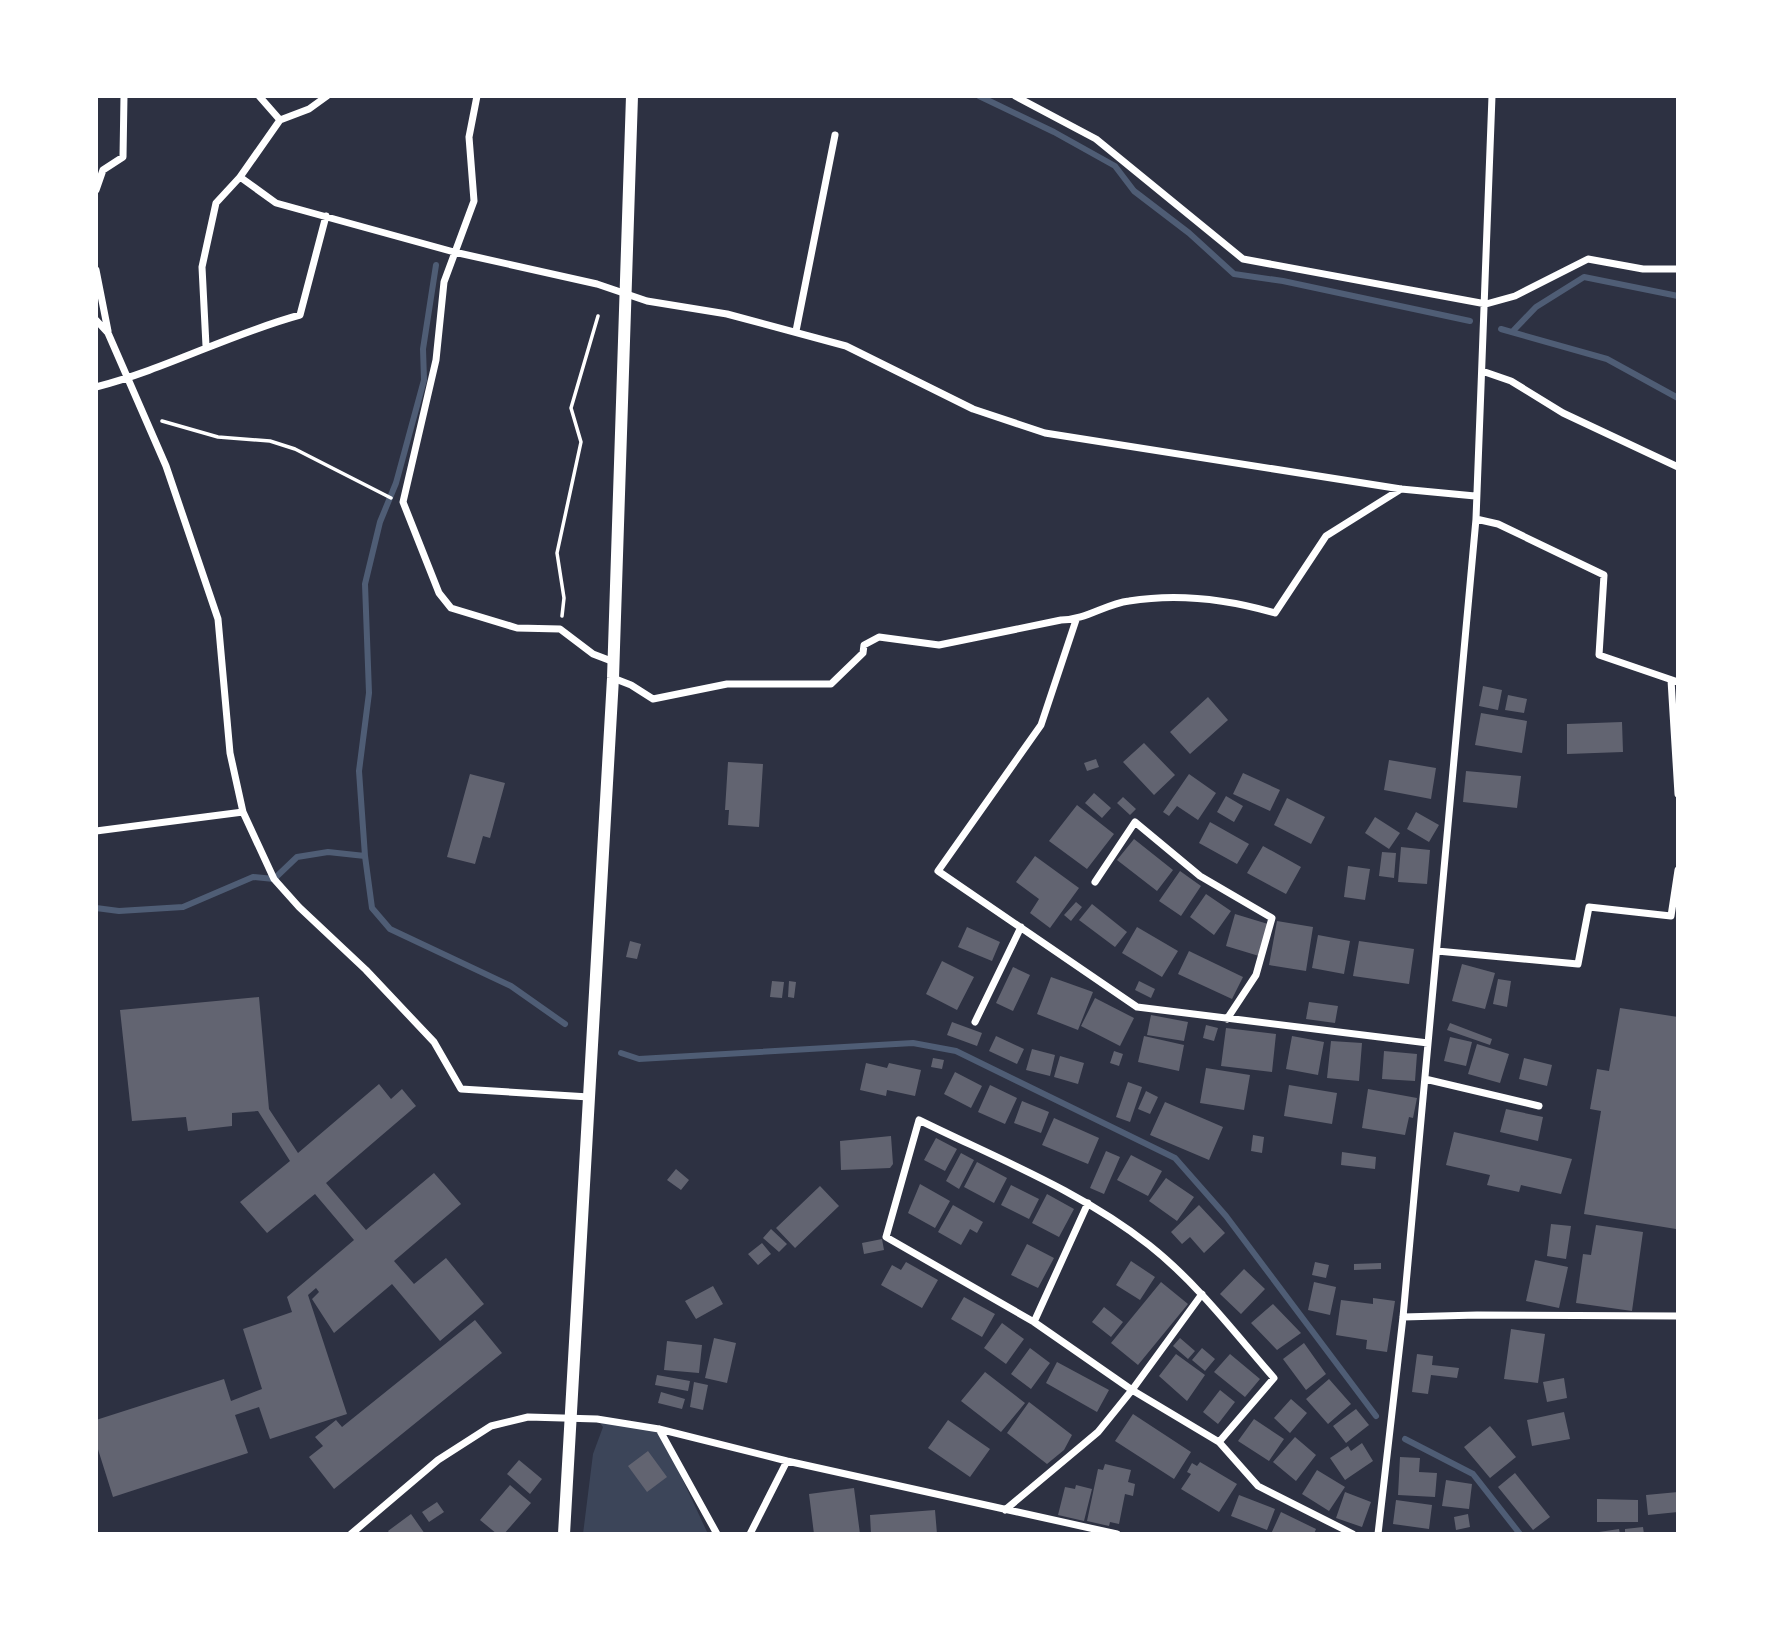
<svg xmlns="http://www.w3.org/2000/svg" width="1774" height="1630" font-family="Rubik,sans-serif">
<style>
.green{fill:#3c4559}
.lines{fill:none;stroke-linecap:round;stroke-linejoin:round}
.stream{stroke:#4f5d75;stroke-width:6}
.building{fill:#626471}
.path{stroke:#fff;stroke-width:3.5}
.minor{stroke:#fff;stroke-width:7}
.tertiary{stroke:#fff;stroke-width:12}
</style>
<rect width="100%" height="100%" fill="#2d3142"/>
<path class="green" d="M597,1419l62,10 49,105h-125l10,-80 10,-27z"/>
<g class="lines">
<path class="stream" d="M979,96l75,36 61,34 19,25 55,42 45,41 49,7 187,40
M1501,329l106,30 71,39
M1512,332l24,-25 48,-30 94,19
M365,856l-6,-85 10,-78 -4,-109 15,-62 16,-39 28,-103 -1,-31 13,-84
M96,908l23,3 64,-4 70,-30 21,2 23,-22 31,-5 37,4 7,52 18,21 121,57 54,38
M621,1053l18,6 274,-16 43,8 219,107 51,58 150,200
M1405,1439l68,35 47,60"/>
</g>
<path class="building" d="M1483,686l19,4 -4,20 -19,-4z
M1508,695l19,4 -3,14 -19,-3z
M1208,697l20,23 -38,34 -20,-22z
M1481,713l46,8 -5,32 -47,-8z
M1622,722l1,30 -56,2v-30z
M1144,743l31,32 -21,20 -31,-33z
M1096,759l3,8 -12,4 -3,-8z
M1389,760l47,8 -5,31 -47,-9z
M728,762l35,2 -4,63 -31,-2 1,-15h-4z
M1466,771l55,5 -4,32 -54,-6z
M1243,773l37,17 -10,21 -37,-17z
M470,774l35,9 -15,55 -7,-2 -8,28 -28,-7z
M1189,774l27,19 -18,27 -21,-14 -8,10 -6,-4z
M1094,793l17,15 -9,10 -17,-15z
M1226,796l17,10 -9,16 -17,-10z
M1123,797l13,12 -6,6 -13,-12z
M1287,798l38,19 -14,27 -37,-19z
M1077,805l37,29 -27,35 -38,-28z
M1416,812l23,13 -10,17 -22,-13z
M1375,817l25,16 -11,16 -24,-16z
M1210,822l39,22 -12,20 -38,-21z
M1134,839l39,31 -16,21 -40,-31z
M1263,846l38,21 -15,27 -39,-21z
M1401,847l29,3 -3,34 -29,-2z
M1382,852l14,1 -2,25 -15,-2z
M1035,856l44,32 -29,40 -20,-15 9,-14 -23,-17z
M1348,866l22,3 -5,31 -21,-3z
M1180,871l21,15 -20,30 -22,-15z
M1206,894l25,17 -17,24 -24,-18z
M1076,902l6,5 -11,14 -7,-6z
M1092,904l35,28 -12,15 -36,-27z
M1235,914l33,10 -9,32 -33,-10z
M1277,921l36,6 -7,44 -37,-6z
M967,927l33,15 -8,19 -34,-14z
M1137,927l41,24 -16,26 -40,-24z
M1318,935l32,6 -6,33 -32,-6z
M630,941l11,3 -4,15 -11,-2z
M1359,941l55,8 -5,35 -56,-8z
M1189,951l54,26 -11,22 -54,-25z
M942,961l32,16 -17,33 -31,-16z
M1462,964l33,9 -10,36 -33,-8z
M1013,967l17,8 -17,36 -17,-8z
M1051,977l42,15 -15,38 -41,-16z
M1498,979l13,2 -4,26 -14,-3z
M772,981l12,1 -2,16 -12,-1z
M789,981l7,1 -2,16 -6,-1z
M1139,981l16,8 -4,9 -16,-8z
M259,997l10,112 29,44 81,-69 12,15 11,-10 14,17 -90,77 40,47 68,-57 27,31 -67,57 20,23 32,-26 38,46 -44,37 -48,-57 -58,49 -22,-34 7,-7 -3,-4 -8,7 39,119 -77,25 -11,-32 -24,8 13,38 -135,44 -17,-54v-23l128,-41 7,22 31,-12 -19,-60 49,-17 -5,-15 67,-57 -39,-46 -48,39 -27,-31 50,-41 -32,-50 -26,2v13l-44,5 -2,-14 -54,4 -12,-111z
M1095,998l39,20 -14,28 -39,-20z
M1309,1002l29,4 -3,17 -29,-4z
M1620,1008l58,9 -2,212 -92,-15 17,-103 -11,-2 7,-40 12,2z
M1151,1015l37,7 -4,19 -37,-6z
M952,1022l30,11 -5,13 -30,-11z
M1450,1023l42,16 -2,6 -43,-15z
M1206,1025l12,3 -4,13 -11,-3z
M1226,1028l50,6 -4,38 -51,-6z
M996,1036l28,13 -7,15 -28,-13z
M1144,1036l40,9 -5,26 -41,-9z
M1292,1036l32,6 -6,33 -32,-6z
M1450,1037l22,5 -6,24 -22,-5z
M1331,1041l31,2 -3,38 -32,-3z
M1477,1044l32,10 -9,29 -32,-9z
M1032,1049l23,6 -5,21 -24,-6z
M1114,1051l9,3 -4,12 -9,-3z
M1384,1051l33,3 -2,27 -33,-2z
M1060,1056l24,7 -6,21 -24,-7z
M933,1058l11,2 -2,9 -11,-2z
M1524,1058l28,7 -5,21 -28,-7z
M866,1063l21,5 2,-5 32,7 -6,26 -28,-6 -1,6 -26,-6z
M1206,1068l44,7 -6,35 -44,-7z
M955,1072l27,14 -11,22 -27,-14z
M1128,1082l14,5 -12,35 -14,-5z
M990,1085l27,13 -12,26 -27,-12z
M1289,1085l48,8 -5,31 -48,-8z
M1368,1089l49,9 -4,20 -4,-1 -4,18 -43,-7z
M1146,1091l12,6 -8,17 -12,-5z
M1022,1101l27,11 -8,21 -27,-10z
M1165,1102l58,25 -14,33 -59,-25z
M1506,1109l37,8 -5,24 -38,-9z
M1054,1118l45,20 -11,26 -46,-19z
M1454,1132l118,27 -11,35 -40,-9 -2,7 -32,-7 3,-10 -44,-10z
M1253,1135l11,2 -2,16 -11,-2z
M891,1136l2,28 -3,4 -49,2 -1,-29z
M936,1138l21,11 -12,22 -21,-11z
M1106,1151l14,6 -16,37 -14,-6z
M1342,1152l34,5 -1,12 -34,-4z
M961,1153l13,7 -15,29 -13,-8z
M1131,1155l31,16 -14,25 -31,-16z
M977,1162l30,16 -13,25 -30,-16z
M676,1169l13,11 -8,10 -14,-10z
M1166,1178l28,19 -17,24 -28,-20z
M920,1184l30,17 -15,27 -27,-15z
M1011,1185l28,14 -10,20 -28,-14z
M820,1186l19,20 -44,42 -19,-20z
M1047,1194l27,15 -15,28 -27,-14z
M953,1205l30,17 -6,11 -7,-4 -9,16 -23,-13z
M1199,1205l26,28 -21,20 -14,-16 -8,7 -11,-12z
M1551,1224l20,2 -5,33 -19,-3z
M1596,1225l47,7 -11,79 -56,-8 7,-49 8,1z
M771,1229l16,15 -8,8 -16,-14z
M882,1239l2,11 -20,4 -2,-11z
M762,1243l9,11 -13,11 -10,-11z
M1027,1244l27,14 -16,30 -27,-13z
M1535,1260l33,7 -9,41 -33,-7z
M1131,1261l24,16 -15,23 -24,-15z
M906,1262l32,18 -16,28 -41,-23 11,-20 9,5z
M1315,1262l14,3 -3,13 -14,-3z
M1381,1263v6l-27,1v-6z
M1244,1269l21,20 -24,25 -21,-20z
M1161,1282l27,22 -50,61 -27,-22z
M1314,1282l22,5 -6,28 -22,-5z
M713,1286l10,18 -27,15 -11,-18z
M964,1297l31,17 -13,23 -31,-18z
M1373,1298l22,3 -8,51 -21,-3 1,-9 -31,-5 5,-35 32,4z
M1273,1304l28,29 -24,17 -26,-27z
M1104,1307l19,15 -12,15 -19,-15z
M475,1320l27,33 -168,136 -25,-32 14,-11 -8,-9 21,-17 6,7z
M1002,1323l22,16 -18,25 -22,-16z
M1511,1329l34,5 -7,49 -34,-4z
M714,1338l22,5 -9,40 -22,-5z
M1180,1338l15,13 -7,8 -15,-13z
M667,1341l35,4 -3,28 -35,-3z
M1304,1343l22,31 -20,16 -23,-31z
M1030,1348l20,15 -19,26 -20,-15z
M1202,1348l13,11 -10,12 -13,-11z
M1176,1354l29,21 -18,26 -28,-25z
M1230,1354l30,25 -15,18 -31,-25z
M1417,1354l16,2 -1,9 27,3 -2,10 -26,-3 -3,19 -16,-2z
M1057,1362l52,28 -12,22 -51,-29z
M985,1372l40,31 -24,29 -40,-31z
M657,1375l33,6 -2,10 -33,-6z
M1564,1378l3,20 -20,4 -4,-20z
M1329,1379l22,25 -23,20 -22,-25z
M694,1382l14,3 -5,25 -13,-3z
M1220,1390l15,12 -17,22 -15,-12z
M661,1392l24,7 -3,10 -24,-6z
M1291,1399l16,14 -17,20 -16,-15z
M1029,1402l43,33 -8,15 -17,14 -40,-31z
M1356,1409l13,16 -23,18 -13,-17z
M1564,1412l6,27 -38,7 -5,-26z
M1133,1414l58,38 -17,27 -59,-38z
M1254,1419l30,20 -15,22 -31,-20z
M948,1420l42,29 -20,28 -42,-29z
M1490,1426l26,31 -26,21 -26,-31z
M1295,1437l21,18 -20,26 -23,-19z
M1362,1443l11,18 -28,19 -15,-22 18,-12 3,5z
M648,1451l19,26 -20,15 -19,-26z
M1400,1457l20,1 -1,14 18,1 -2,24 -37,-2z
M519,1460l23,19 -12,15 -23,-20z
M1200,1462l37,22 -18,28 -38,-23 10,-15 -4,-2 5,-9 5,3z
M1105,1464l26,6 -3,12 7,2 -2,12 -8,-2 -6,30 -9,-2 -1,4 -22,-5 11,-52 5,1z
M1317,1470l28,17 -16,24 -27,-17z
M1515,1473l35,44 -17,13 -35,-43z
M1446,1480l26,4 -3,25 -27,-3z
M510,1485l21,18 -27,31h-7l-17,-14z
M1076,1485l16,4 -8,32 -26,-6 7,-28 10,2z
M854,1488l6,46h-46l-5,-40z
M1345,1492l26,10 -9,25 -26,-9z
M1678,1492v20l-30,3 -2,-20z
M1239,1495l36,14 -8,21 -36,-14z
M1597,1499l41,1v22h-41z
M1396,1500l36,5 -3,24 -36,-5z
M437,1502l7,10 -15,10 -7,-10z
M935,1510l2,24h-66l-1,-19z
M1281,1512l35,17 -2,5h-43z
M411,1514l14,20h-35l-2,-3z
M1468,1514l2,13 -14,3 -2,-13z
M1643,1527l1,7h-19v-5z
M1619,1529l1,5h-20l-1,-2z"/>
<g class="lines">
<path class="path" d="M162,421l56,16 52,4 25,8 96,49
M562,616l2,-18 -7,-45 24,-111 -10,-34 27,-92"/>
<path class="minor" d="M259,96l21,24 29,-11 18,-13
M477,96l-8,41 5,64 -30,81 -8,78 -33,142 36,91 12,15 66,20 43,1 33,25 21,8
M1015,96l81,43 147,120 243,45 29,-8 73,-37 55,10h35
M280,120l-40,57 36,26 178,49 143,32 50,17 80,13 119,32 127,63 72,24 356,56 74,7
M96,190l7,-20 20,-13 1,-61
M96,270l12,61
M96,320l12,13 58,133 52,153 12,134 13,59 31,67 25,28 67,63 68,72 27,47 128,8
M796,331l39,-196
M206,346l-4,-79 14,-64 24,-26
M1482,371l29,10 52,32 115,54
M96,387c70,-18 134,-53 204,-72l26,-99
M1476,519l22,5 106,51 -5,80 79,27
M1076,620l-35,105 -103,146 199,136 291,36
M613,678l18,7 22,14 74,-15h104l32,-31 1,-8 15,-8 60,8 122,-25c25,0 44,-16 68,-19 49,-8 98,-2 146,12l51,-77 75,-47
M1671,680l7,114
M96,831l147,-19
M1095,882l40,-60 65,54 72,42 -16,57 -29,44
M1437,951l141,13 11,-57 82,9 7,-46
M975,1022l46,-95
M1425,1079l114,27
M1403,1317l74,-2 201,1
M1034,1322l54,-119
M659,1429l58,105
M1219,1442l55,-64c-40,-46 -77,-95 -125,-133 -68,-54 -153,-87 -230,-125l-33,117 148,85 98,68 87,52 39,44 95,48
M1005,1510l93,-78 34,-42 70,-96
M351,1534l87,-74 53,-34 37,-9 69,2 62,10 128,32 330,73
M750,1534l37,-73
M1378,1534l25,-217 73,-798 16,-423"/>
<path class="tertiary" d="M564,1534l49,-856 19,-582"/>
</g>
<rect width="1774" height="1630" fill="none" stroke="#ffffff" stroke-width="196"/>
</svg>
